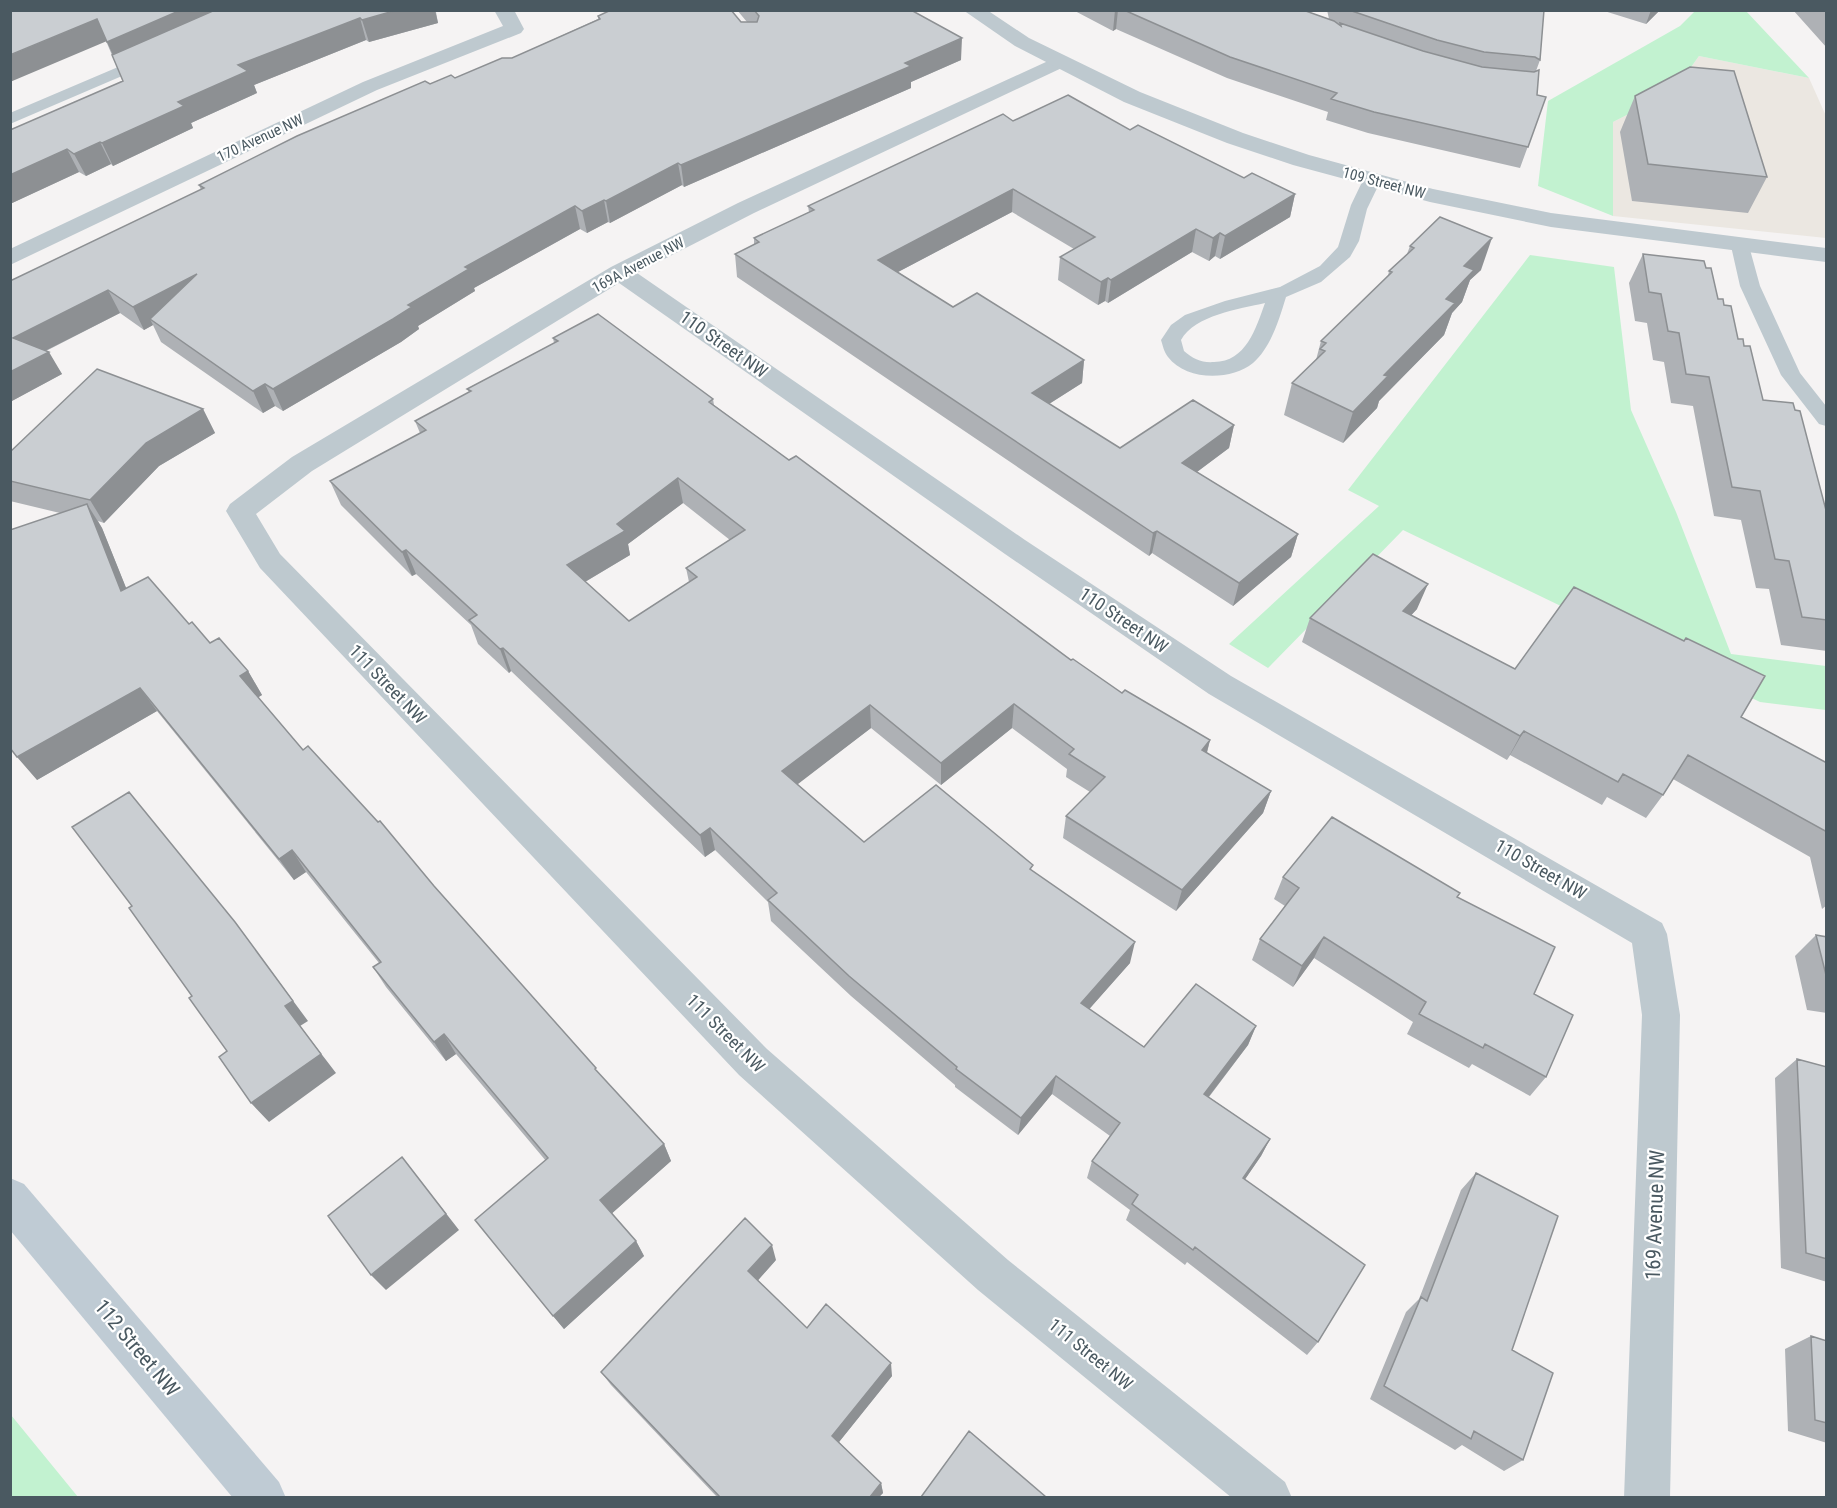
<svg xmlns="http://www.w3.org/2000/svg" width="1837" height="1508" font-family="'Roboto Condensed',sans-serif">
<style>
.commercial{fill:#ebe7e1}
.green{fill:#c2f2d0}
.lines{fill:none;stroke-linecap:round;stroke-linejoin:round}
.service{fill:#bec9cf;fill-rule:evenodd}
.minor{fill:#bec9cf;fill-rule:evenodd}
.tertiary{fill:#bec9cf;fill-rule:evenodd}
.secondary{fill:#bfcbd4;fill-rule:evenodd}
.wall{fill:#aeb1b5;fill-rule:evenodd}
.shaded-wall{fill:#8d9093}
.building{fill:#caced2;stroke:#8d9093;stroke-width:1.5;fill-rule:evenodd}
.labels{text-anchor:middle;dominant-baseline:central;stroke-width:4.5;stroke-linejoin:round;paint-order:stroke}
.far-street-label{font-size:15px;fill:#4a5961;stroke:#fff}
.street-label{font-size:18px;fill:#4a5961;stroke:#fff}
.near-street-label{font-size:21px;fill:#4a5961;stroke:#fff}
</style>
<rect width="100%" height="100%" fill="#f5f3f3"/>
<path class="commercial" d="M1699,56l110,22 17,38v122l-213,-22v-94l61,-31z"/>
<path class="green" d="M1695,11h51l63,67 -110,-22 -25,35 -61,31v94l-75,-30 10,-85 132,-75z
M1530,255l84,12 17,143 45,102 55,142 95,12v44l-66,-8 -357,-172 -135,138 -39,-24 150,-138 -31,-16z
M11,1415l67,82h-67z"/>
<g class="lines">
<path class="service" d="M151,53l8,5 -2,3 -147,63v-11z
M1372,175l6,1 3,4 -14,29 -8,32 -9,16 -29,25 -35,15c-7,23 -15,50 -33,66 -22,18 -67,18 -85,-6 -4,-5 -5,-11 -7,-17l10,-15 14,-10 40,-14 55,-14 40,-21 18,-19 13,-42 12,-25 3,-4zM1265,303c-9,25 -19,59 -51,59 -12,1 -21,-3 -30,-11l-3,-11c14,-25 58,-31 84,-37z
M1740,240l7,2 2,4 11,40 40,87 26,33v20l-7,-2 -38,-49 -41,-89 -9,-40 2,-4z"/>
<path class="minor" d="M494,10h20l10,19 -3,4 -144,57 -367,175v-16l353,-167 140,-56z
M1059,56l7,2 3,4 -3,4 -312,147 -117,60 388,267 206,136 431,247 5,11 13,81 -10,483h-46l18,-483 -10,-72 -423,-249 -204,-140 -386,-271 -307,188 -56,43 24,40 487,495 241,211 277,222 7,16h-60l-254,-208 -239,-215 -479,-507 -34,-57 4,-7 62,-47 319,-190 127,-64z"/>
<path class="tertiary" d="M963,10h24l42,28 111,54 103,41 66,22 124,34 118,24 275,35v14l-275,-35 -121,-25 -137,-37 -66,-22 -103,-41 -109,-56z"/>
<path class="secondary" d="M10,1178l14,6 255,298 7,16h-53l-223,-268z"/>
</g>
<path class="wall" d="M10,10l426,2 2,11 -69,19 -3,-2 -112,45 3,8 -66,30 2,5 -80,38 -2,-2 -25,12 -7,-4 -69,32v-74l113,-49 -17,-40z
M737,10h174l50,50 -50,22v6l-227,99 -2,-2 -72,38 -2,-1 -21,11 -7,-4 -106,59 1,3 -57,35 1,3 -18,13 -118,69 -8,-5 -12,7 -102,-71 -8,-17 -9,5 -24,-17 -74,38 16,23 -52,28v-121l191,-91 -2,-5 231,-101 25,-6 57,-20 86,-39v-3l149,6z
M1073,10h230l26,9 -2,-9h217l-4,50 -4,11 1,24 9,2 -26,71 -152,-35 -42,-13 2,-8 -101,-34 -111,-49 -3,2z
M1601,10h59l-14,14z
M1793,10h34v38z
M1635,96l132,81 -19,36 -116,-12 -12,-69z
M1013,121l117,9 114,48 51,16 -5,23 -70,42 -5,-3 -6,5 -17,-9 -84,51 -3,-2 -7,4 -40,-25 2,-23 14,-8 -62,-37 -114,60 55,35 131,53 -2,23 -33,21 71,44 114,-23 -5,23 -32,24 101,62 -7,23 -58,49 -81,-53 -3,3 -412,-279 -2,-23 19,-9v-7l55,-26 -1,-6z
M1410,246l71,24 -11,10 -8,22 -10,11 -8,22 -65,66 -2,7 -34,35 -59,-28 8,-32 24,-23 5,-19 67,-65 1,-5 18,-17z
M1643,254l63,14 12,31 6,6 14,34 6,7 19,54 64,114v137l-46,-6 -12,-56 -13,-1 -15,-68 -27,-4 -21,-110 -22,-3 -7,-41 -11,-2 -6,-37 -12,-2 -6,-38z
M553,338l160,61 1,6 75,55 282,200 51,33 88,47 -3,13 64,38 -8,22 -87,98 -113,-73 3,-22 24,-24 -24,-15 1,-8 -55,-41 -71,57 -70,-57 -74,56 67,58 168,29 98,92 -41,46 55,38 112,-21 -8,19 -39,52 61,42 -9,17 -16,23 73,163 -11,13 -120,-93 -2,3 -59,-45 4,-10 -43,-32 5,-17 18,-25 -58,-42 -34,41 -63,-48v-2l-104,-89 -80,-75 -3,-19 -53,-52 -10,7 -194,-186 -2,2 -31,-29 -7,-19 -55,-51 -4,2 -71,-71 -11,-24 90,-48 -5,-12 54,-29 -2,-3 87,-46zM683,503l47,37 -44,28 3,14 -60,39 -44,-39 45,-27 -2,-11z
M203,409l12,24 -56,33 -55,57 -6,-2 4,7 24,60 63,36 21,19 38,28 14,24 -4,2 45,53 131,136 165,188 65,70 7,17 -59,52 24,28 8,15 -80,73 -89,-109 71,-59 -90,-107 -10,7 -60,-74 -13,-20 6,-4 -73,-91 -12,8 -137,-169 -120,69 23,-267 -50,-12v-49z
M1417,609l-6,6 104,54 226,48 86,46v142l-5,4 -12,-52 -137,-78 -10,16 -17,23 -39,-21 -5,8 -92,-50 -3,5 -205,-118 8,-24z
M1283,877l174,21 77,96 12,83 -16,19 -58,-32 -3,4 -62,-34 6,-12 -99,-64 -21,29 -41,-27 8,-21 25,-33 -11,-7z
M1816,935l11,2v76l-20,-3 -12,-54z
M1797,1059l30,8v215l-46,-14 -6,-190z
M1476,1173l36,177 11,110 -19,11 -42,-26 -7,5 -85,-51 36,-87 13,-13 42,-109z
M776,1260l-18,20 49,48 85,48 -53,66 42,41 2,10 -4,4h-162l-106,-112 -10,-13z
M1811,1336l16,5v102l-39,-12 -3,-82z"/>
<path class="shaded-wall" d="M181,10h59l-123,54 -10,-22z
M397,10h38l3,13 -69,19 -7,-22z
M1115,10h3l-2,19 -3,2z
M1651,10h9l-14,14z
M360,18l6,22 -112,45 3,8 -66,30 2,5 -80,38 -11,-23 76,-41 60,-37z
M97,19l10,22 -97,41v-27z
M962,38l-1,22 -50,22v6l-227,99 -3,-22 224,-102z
M100,142l11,22 -25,12 -12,-22z
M67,149l12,23 -69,32v-29z
M678,163l4,22 -72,38 -4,-22z
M1013,189l-1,23 -133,70 -1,-22z
M1295,194l-5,23 -70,42 5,-23z
M604,200l4,22 -21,11 -5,-22z
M575,206l5,23 -106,59 1,3 -57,35 1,3 -18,13 -118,69 -10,-22 135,-84 57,-38z
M1196,229l-4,23 -84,51 3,-23z
M1220,233l-5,23 -6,5 4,-23z
M1492,238l-11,32 -11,10 -8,22 -10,11 -8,22 -65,66 -2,7 -34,35 10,-31 31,-37 62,-76 18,-33z
M197,274l-47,45 3,6 -9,5 -11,-23z
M1108,278l-3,23 -7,4 3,-23z
M108,290l12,23 -93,47 -14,-22z
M49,352l13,22 -52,28v-30z
M1084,360l-2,23 -52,33 2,-23z
M265,384l10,22 -12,7 -10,-22z
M203,409l12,24 -56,33 -55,57 -14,-23 56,-57z
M1234,425l-5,23 -51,38 4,-23z
M678,478l5,25 -55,41 2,11 -57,34 -6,-24 50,-41z
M87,504l15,24 35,87 -16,-24z
M1157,531l-5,22 -3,3 4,-23z
M1298,534l-7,23 -58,49 6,-23z
M406,550l10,24 -4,2 -10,-24z
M1428,584l-11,25 -24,26 10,-24z
M503,648l8,23 -2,2 -9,-24z
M248,671l14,24 -8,5 -14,-24z
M140,688l17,23 -120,69 -20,-23z
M1014,704l-2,24 -71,57v-22z
M870,705l1,23 -86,66 -3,-23z
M1524,731l-14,24 -3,5 13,-24z
M1210,740l-6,23 -2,-13z
M1271,791l-8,22 -87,98 6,-21z
M710,828l5,22 -10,7 -5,-22z
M292,850l14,22 -12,8 -15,-21z
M235,922l73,99 -8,5 36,47 -67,49 -18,-19 34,-97z
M1324,937l-10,21 -21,29 9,-21z
M1135,942l-5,21 -53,60 4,-20z
M1256,1026l-8,19 -51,67 7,-18z
M444,1034l12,20 -10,7 -12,-19z
M1056,1076l-4,18 -34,41 3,-17z
M1270,1139l-9,17 -26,38 8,-16z
M664,1144l7,17 -62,55 -9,-16z
M402,1157l57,73 -73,60 -15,-15z
M636,1241l8,15 -80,73 -11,-13z
M772,1245l4,15 -23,26 -5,-15z
M891,1363l1,13 -57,71 -3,-11z
M881,1483l2,10 -4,4h-9z"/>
<path class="building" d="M10,10h171l-74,32 -10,-23 -87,36z
M215,10h182l-35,10 -2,-2 -122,47 10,6 -70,31 6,4 -82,37 -2,-1 -26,12 -7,-5 -57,26v-45l113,-49 -11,-26z
M611,10h120l10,12h16l2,-6 -5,-6h157l51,28 -57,25 6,3 -230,99 -3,-2 -72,38 -2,-1 -22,11 -7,-5 -110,61 4,2 -61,36 4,2 -19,12 -120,70 -8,-5 -12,7 -103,-72 47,-45 -64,33 -25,-17 -95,48 36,14 -39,20v-91l194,-93 -5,-3 98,-49 128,-55 5,3 21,-9 4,3 47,-20h10l88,-39 -2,-3z
M1124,10h179l31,11 7,5 -1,-3 83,28 59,16 52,5 5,-2 -2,25 9,2 -18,50 -154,-35 -43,-13 6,-6 -107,-36z
M1349,10h195l-4,50 -5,-3 -51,-5 -47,-12z
M1690,67l44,4 33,106 -119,-13 -13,-68z
M1068,95l62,35 8,-5 106,53 8,-5 43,21 -70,42 -5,-3 -7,5 -17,-9 -85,51 -3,-2 -7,4 -41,-25 35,-20 -82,-48 -135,71 75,47 24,-14 107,67 -52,33 88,55 73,-48 41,25 -52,38 116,71 -59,49 -82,-52 -4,2 -418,-279 24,-12 -5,-4 60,-28 -6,-4 195,-92 10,7z
M1440,217l52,21 -28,28 10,4 -28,29 9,4 -71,72 4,1 -35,36 -61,-29 33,-32 -5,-2 6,-6 -5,-2 71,-69 -3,-1 25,-23 -4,-2z
M1643,254l61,7 2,7h5l7,31h5l1,6 7,1 7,33h5l1,7h6l13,54 30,3 2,7 5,1 27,103v106l-25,-3 -13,-56 -14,-2 -15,-68 -28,-4 -23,-110 -23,-3 -7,-41 -11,-2 -7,-37 -12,-2z
M598,314l115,85 -4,3 80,58 7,-4 275,204 2,-1 49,34 3,-3 85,50 -8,10 69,41 -89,99 -116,-74 39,-39 -36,-23 5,-5 -60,-45 -73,59 -71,-58 -88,66 82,71 72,-57 97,80 -3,4 105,73 -54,61 63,44 52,-63 60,42 -52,68 66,45 -27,39 122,87 -47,77 -123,-95 -2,3 -61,-46 6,-9 -46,-34 28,-38 -64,-47 -35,42 -65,-49 1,-2 -108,-91 -81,-76 9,-7 -67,-65 -10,7 -197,-187 -3,1 -31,-29 8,-5 -71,-65 -4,2 -72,-71 96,-51 -11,-9 56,-30 -4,-2 91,-48 -5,-3zM678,478l67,52 -59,38 11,9 -68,44 -62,-56 58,-34 -8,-7z
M97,369l106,40 -57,34 -56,57 -80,-19v-29z
M87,504l34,87 27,-14 41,47 3,-2 18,21 9,-5 29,33 -8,5 63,74 5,-4 70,76 2,-1 54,65 162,182 -1,1 69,75 -64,56 36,41 -83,75 -78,-96 73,-62 -104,-124 -10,8 -61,-75 8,-5 -89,-112 -13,9 -139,-171 -123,69 -7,-9v-218z
M1373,554l55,30 -25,27 112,58 59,-82 110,54 2,-3 79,38 -24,41 86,46v69l-139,-77 -25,40 -40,-21 -5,8 -94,-51 -4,5 -210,-118z
M129,792l106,130 58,79 -8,5 36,48 -70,49 -32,-46 8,-6 -38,-53 3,-2 -63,-88 3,-2 -60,-79z
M1332,817l128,76 -3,4 98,50 -21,47 39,21 -27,62 -61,-33 -2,4 -64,-34 7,-12 -102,-65 -22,29 -42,-27 39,-51 -16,-11z
M1816,935l11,2v42z
M1797,1059l30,8v192l-21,-6z
M402,1157l44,57 -75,61 -43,-59z
M1476,1173l82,43 -46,134 41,23 -30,87 -49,-29 -3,8 -87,-53 37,-89 6,4z
M745,1218l27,27 -24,26 59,57 19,-24 65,59 -59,73 49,47 -11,14h-150l-119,-125z
M1811,1336l16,5v82l-12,-3z
M969,1431l77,66h-125z"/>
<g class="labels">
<g class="far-street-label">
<text transform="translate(260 138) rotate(-25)">170 Avenue NW</text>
<text transform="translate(1384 183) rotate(15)">109 Street NW</text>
<text transform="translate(638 265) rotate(-28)">169A Avenue NW</text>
</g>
<g class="street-label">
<text transform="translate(724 344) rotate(35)">110 Street NW</text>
<text transform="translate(1124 620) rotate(34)">110 Street NW</text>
<text transform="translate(388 684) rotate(46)">111 Street NW</text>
<text transform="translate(1541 869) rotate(30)">110 Street NW</text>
<text transform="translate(726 1033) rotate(45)">111 Street NW</text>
<text transform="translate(1091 1354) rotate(39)">111 Street NW</text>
</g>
<g class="near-street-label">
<text transform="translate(1655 1215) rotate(-88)">169 Avenue NW</text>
<text transform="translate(137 1348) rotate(50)">112 Street NW</text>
</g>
</g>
<rect width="1837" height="1508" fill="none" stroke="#4a5961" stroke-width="24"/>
</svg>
